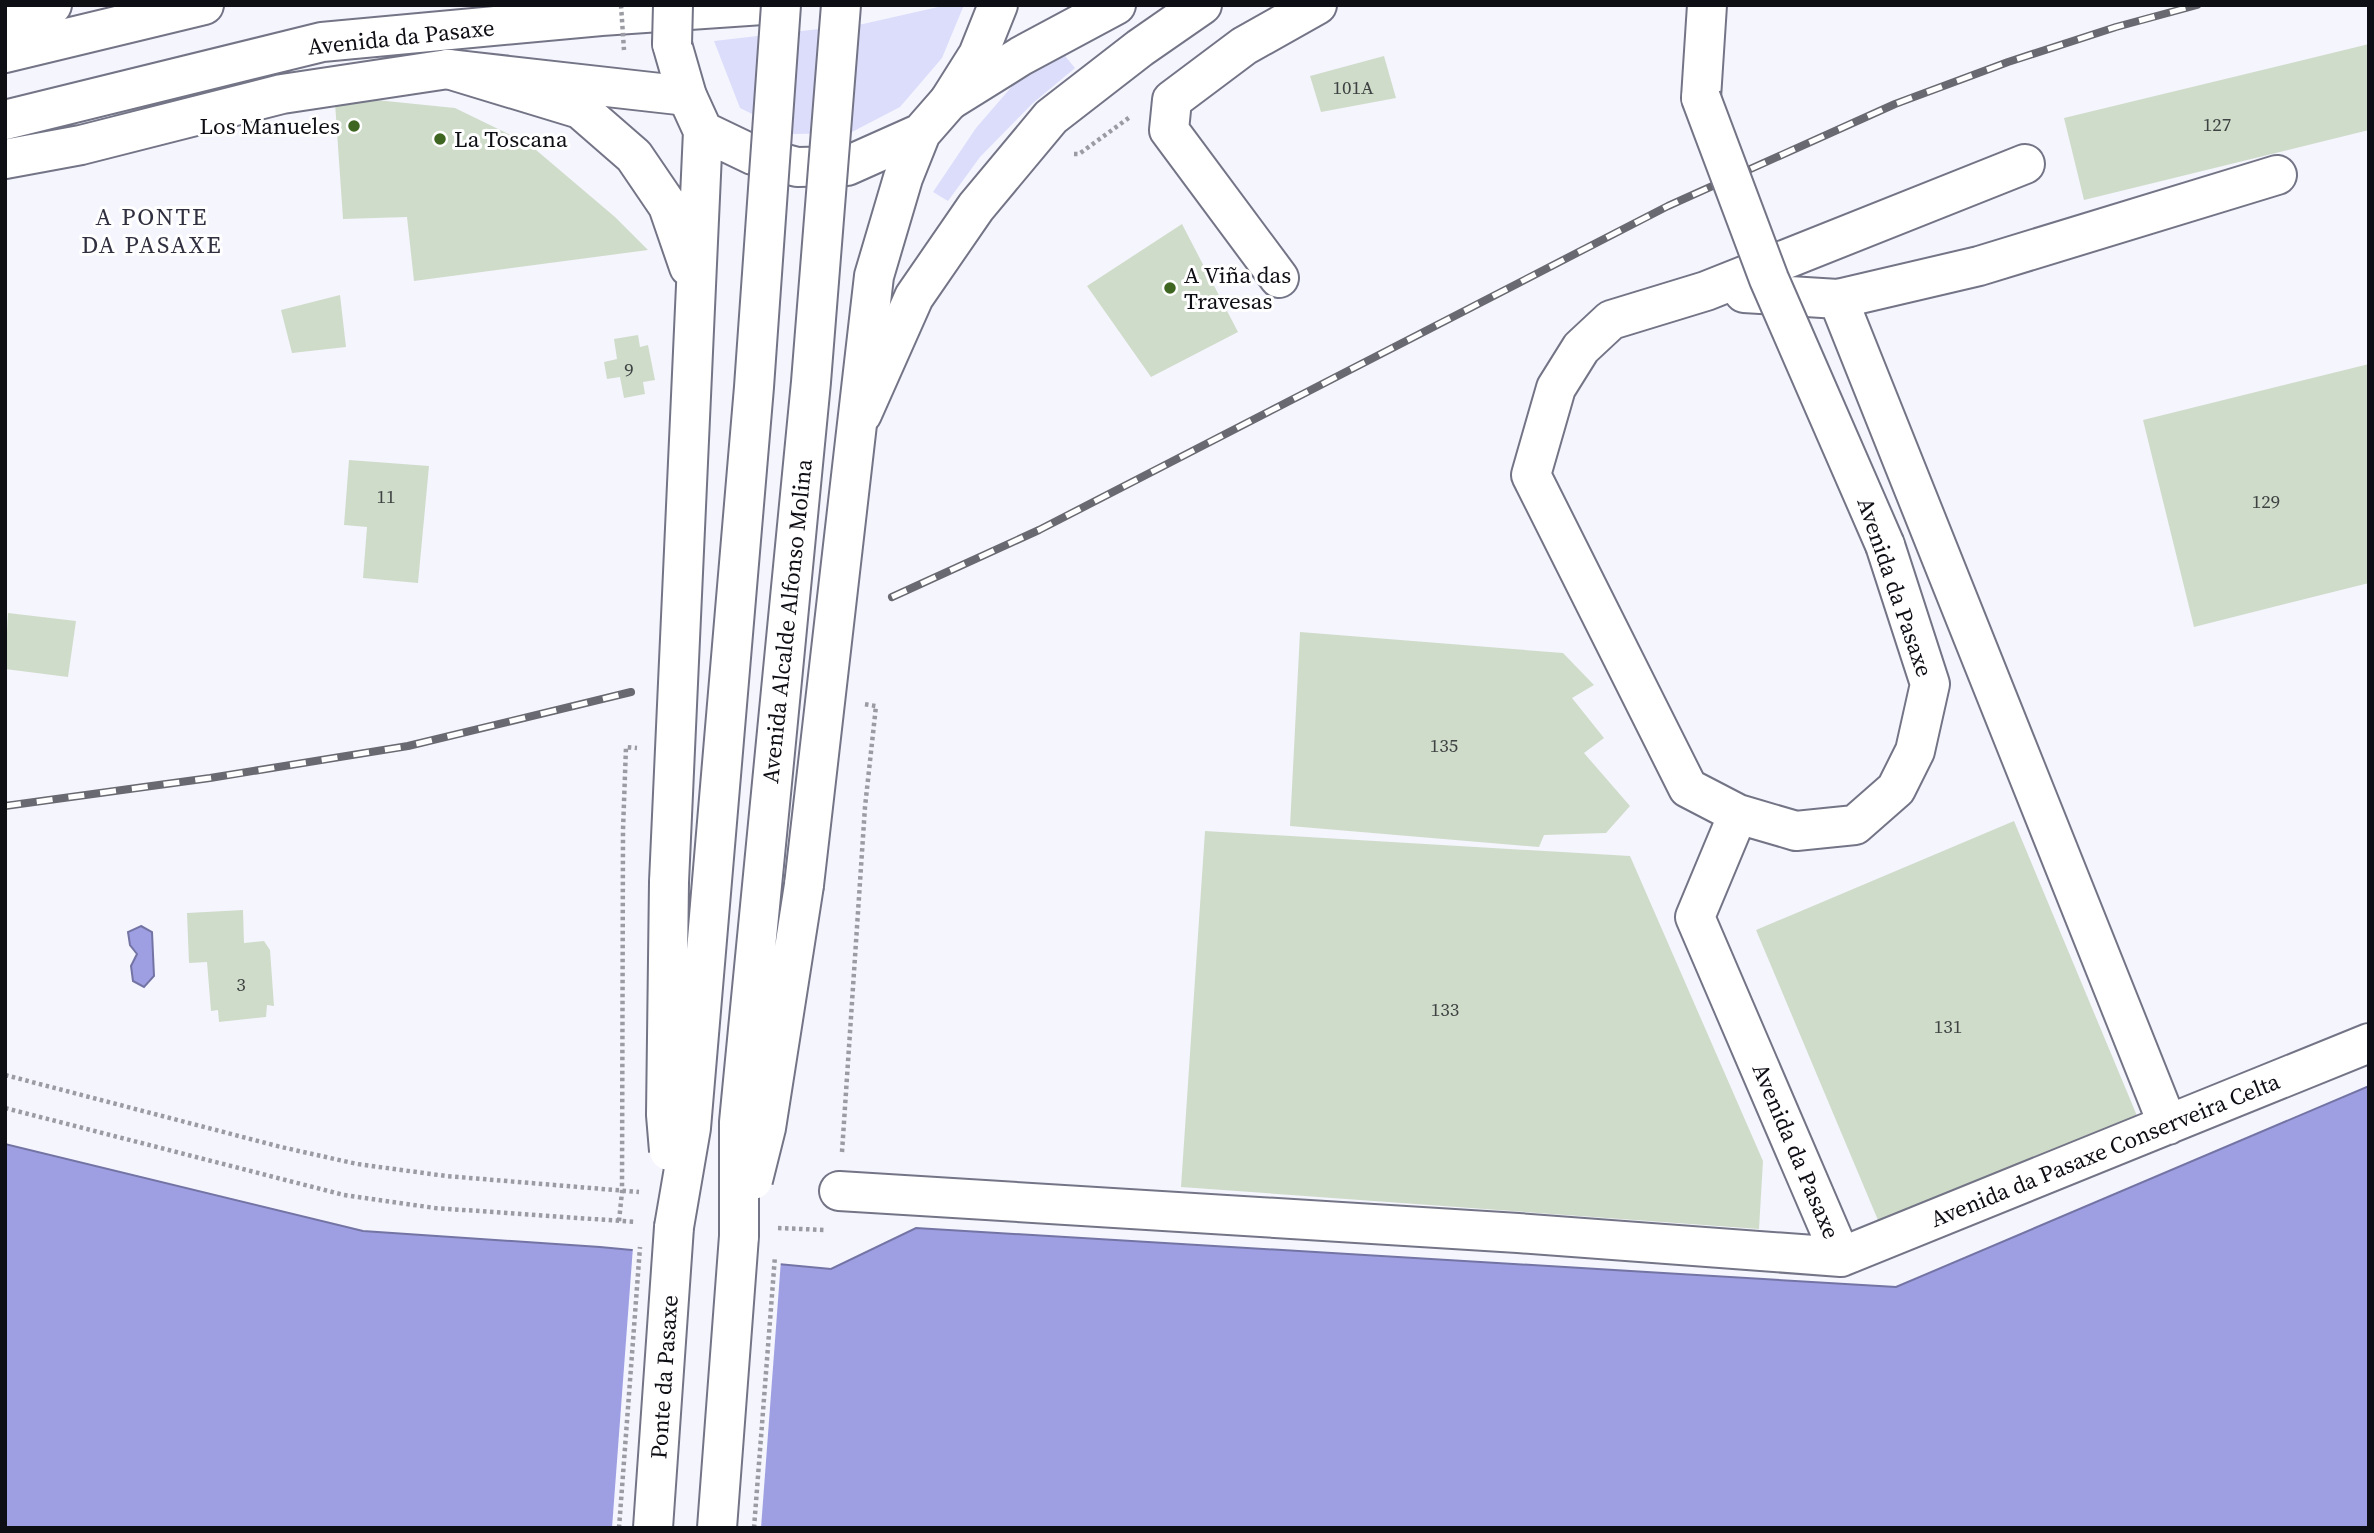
<svg xmlns="http://www.w3.org/2000/svg" width="2374" height="1533" font-family="'Source Serif 4',serif">
<style>
.green{fill:#dcddfb}
.water{fill:#9e9fe2;stroke:#7374a4;stroke-width:2}
.pier{fill:#f5f5fe}
.building{fill:#d0dcca}
.lines{fill:none;stroke-linecap:round;stroke-linejoin:round}
.minor-casing{stroke:#737486;stroke-width:42}
.major-casing{stroke:#737486;stroke-width:42}
.highway-casing{stroke:#737486;stroke-width:42}
.path{stroke:#9b9ba3;stroke-width:4.5;stroke-dasharray:3.5 3.5;stroke-linecap:butt}
.minor{stroke:#fff;stroke-width:38}
.major{stroke:#fff;stroke-width:38}
.highway{stroke:#fff;stroke-width:38}
.rail-casing{stroke:#696971;stroke-width:8}
.rail{stroke:#fff;stroke-width:5;stroke-dasharray:16;stroke-linecap:butt}
.minor-bridge-casing{stroke:#737486;stroke-width:42;stroke-linecap:butt}
.highway-bridge-casing{stroke:#737486;stroke-width:42;stroke-linecap:butt}
.path-bridge{stroke:#9b9ba3;stroke-width:4.5;stroke-dasharray:3.5 3.5;stroke-linecap:butt}
.minor-bridge{stroke:#fff;stroke-width:38}
.highway-bridge{stroke:#fff;stroke-width:38}
.poi-dot{fill:#3e6621;stroke:#fff;stroke-width:2.5}
.labels{text-anchor:middle;dominant-baseline:central;stroke-width:6;stroke-linejoin:round;paint-order:stroke}
.number-label{font-size:19px;fill:#3e4242}
.street-label{font-size:23px;fill:#0e0e15;stroke:#fff}
.poi-label{font-size:23px;fill:#0e0e15;stroke:#fff;text-anchor:start}
.neighbourhood-label{font-size:24px;letter-spacing:2px;fill:#303040;stroke:#fff}
</style>
<rect width="100%" height="100%" fill="#f5f5fe"/>
<path class="green" d="M947,5h17l-22,53 -42,49 -50,26 -57,1 -53,-26 -26,-67 149,-17z
M1061,51l14,17 -42,35 -53,54 -32,44 -15,-9 43,-64 38,-44z"/>
<path class="water" d="M141,926l11,6 2,44 -10,11 -11,-6 -2,-15 6,-12 -7,-9 -2,-13z
M2369,1086v442h-2364v-384l358,87 237,16 231,22 85,-41 980,59z"/>
<path class="pier" d="M633,1247l148,13 -20,268h-149z"/>
<path class="building" d="M2369,44v86l-285,70 -20,-82z
M1384,56l12,42 -75,14 -11,-36z
M376,100l79,8 74,36 86,73 33,33 -234,31 -7,-64 -64,2 -8,-116z
M1182,224l56,108 -87,45 -64,-91z
M340,295l6,52 -54,6 -11,-43z
M638,335l2,12 8,-2 7,35 -12,2 2,12 -21,4 -4,-21 -13,2 -3,-17 13,-3 -3,-20z
M2369,364v219l-175,44 -51,-207z
M349,460l80,6 -11,117 -55,-5 4,-51 -23,-2z
M8,613l68,8 -8,56 -63,-8z
M1300,632l263,21 31,32 -22,13 32,40 -20,15 46,53 -24,27 -62,2 -5,12 -249,-21z
M2014,821l126,302 -257,109 -127,-302z
M1205,831l425,25 133,305 -4,68 -578,-42z
M243,910l1,33 20,-2 6,9 4,56 -7,-1 -1,12 -47,5 -1,-12 -7,1 -4,-49 -18,1 -2,-50z"/>
<g class="lines">
<g class="minor-casing">
<path id="minor" d="M1701,98l6,-93
M1279,278l-110,-148 3,-30 72,-54 73,-41
M1744,293l94,6 141,-33 298,-91
M1838,299l330,826
M1885,545l45,139 -15,67 -19,38 -41,36 -59,6 -58,-17 -50,-26 -157,-313 25,-87 25,-40 30,-28 95,-29 319,-127
M1738,814l-43,103 146,340
M839,1191l679,42 323,24 528,-214"/>
</g>
<g class="major-casing">
<path id="major" d="M5,17l47,-12
M5,53l199,-48
M949,101l72,-45 95,-51
M5,120l317,-78 279,-26 162,-11
M5,159l76,-14 201,-51 166,-25 239,27
M862,414l52,-117 62,-90 75,-90 89,-69 62,-43"/>
</g>
<g class="highway-casing">
<path id="highway" d="M448,69l132,40 54,47 34,50 21,61
M703,131l50,24 44,12 50,-1 74,-33 28,-32 29,-46 20,-50
M669,882l34,-751 -16,-35 -15,-52
M804,885l70,-609 29,-98 18,-45
M653,1528l21,-301
M717,1528l22,-292"/>
</g>
<path class="path" d="M1074,154h5l51,-37
M5,1075l276,72 76,17 89,12 193,16
M5,1108l339,87 91,13 201,14
M842,1152l23,-345 11,-101 -13,-2
M619,1221l3,-29 1,-362 3,-83 11,1
M778,1228l47,2"/>
<use href="#minor" class="minor"/>
<use href="#major" class="major"/>
<use href="#highway" class="highway"/>
<g class="rail-casing">
<path id="rail" d="M892,597l147,-67 629,-324 227,-102 113,-42 108,-35 81,-22
M5,806l205,-28 198,-32 223,-54"/>
</g>
<use href="#rail" class="rail"/>
<g class="minor-bridge-casing">
<path id="minor-bridge" d="M1701,98l68,181 116,266"/>
</g>
<g class="highway-bridge-casing">
<path id="highway-bridge" d="M672,44l1,-39
M669,1151l-3,-36 3,-233
M753,1180l13,-52 38,-243
M674,1227l17,-99 63,-741 27,-382
M739,1236v-114l72,-740 30,-377"/>
</g>
<path class="path-bridge" d="M621,5l3,45
M619,1528l21,-281
M754,1528l21,-272"/>
<use href="#minor-bridge" class="minor-bridge"/>
<use href="#highway-bridge" class="highway-bridge"/>
</g>
<g class="poi-dot">
<circle cx="354" cy="126" r="7"/>
<circle cx="440" cy="139" r="7"/>
<circle cx="1170" cy="288" r="7"/>
</g>
<g class="labels">
<g class="number-label">
<text x="1353" y="87">101A</text>
<text x="2217" y="124">127</text>
<text x="629" y="369">9</text>
<text x="386" y="496">11</text>
<text x="2266" y="501">129</text>
<text x="1444" y="745">135</text>
<text x="241" y="984">3</text>
<text x="1445" y="1009">133</text>
<text x="1948" y="1026">131</text>
</g>
<g class="street-label">
<text transform="translate(401 37) rotate(-6)">Avenida da Pasaxe</text>
<text transform="translate(1895 587) rotate(71)">Avenida da Pasaxe</text>
<text transform="translate(787 621) rotate(-84)">Avenida Alcalde Alfonso Molina</text>
<text transform="translate(2105 1150) rotate(-22)">Avenida da Pasaxe Conserveira Celta</text>
<text transform="translate(1796 1151) rotate(67)">Avenida da Pasaxe</text>
<text transform="translate(664 1377) rotate(-86)">Ponte da Pasaxe</text>
</g>
<g class="poi-label">
<text x="340" y="126" text-anchor="end">Los Manueles</text>
<text x="454" y="139">La Toscana</text>
<text x="1184" y="275">A Viña das<tspan x="1184" dy="26">Travesas</tspan></text>
</g>
<g class="neighbourhood-label">
<text x="152" y="216">A PONTE<tspan x="152" dy="28">DA PASAXE</tspan></text>
</g>
</g>
<rect width="2374" height="1533" fill="none" stroke="#0e0e15" stroke-width="14"/>
</svg>
